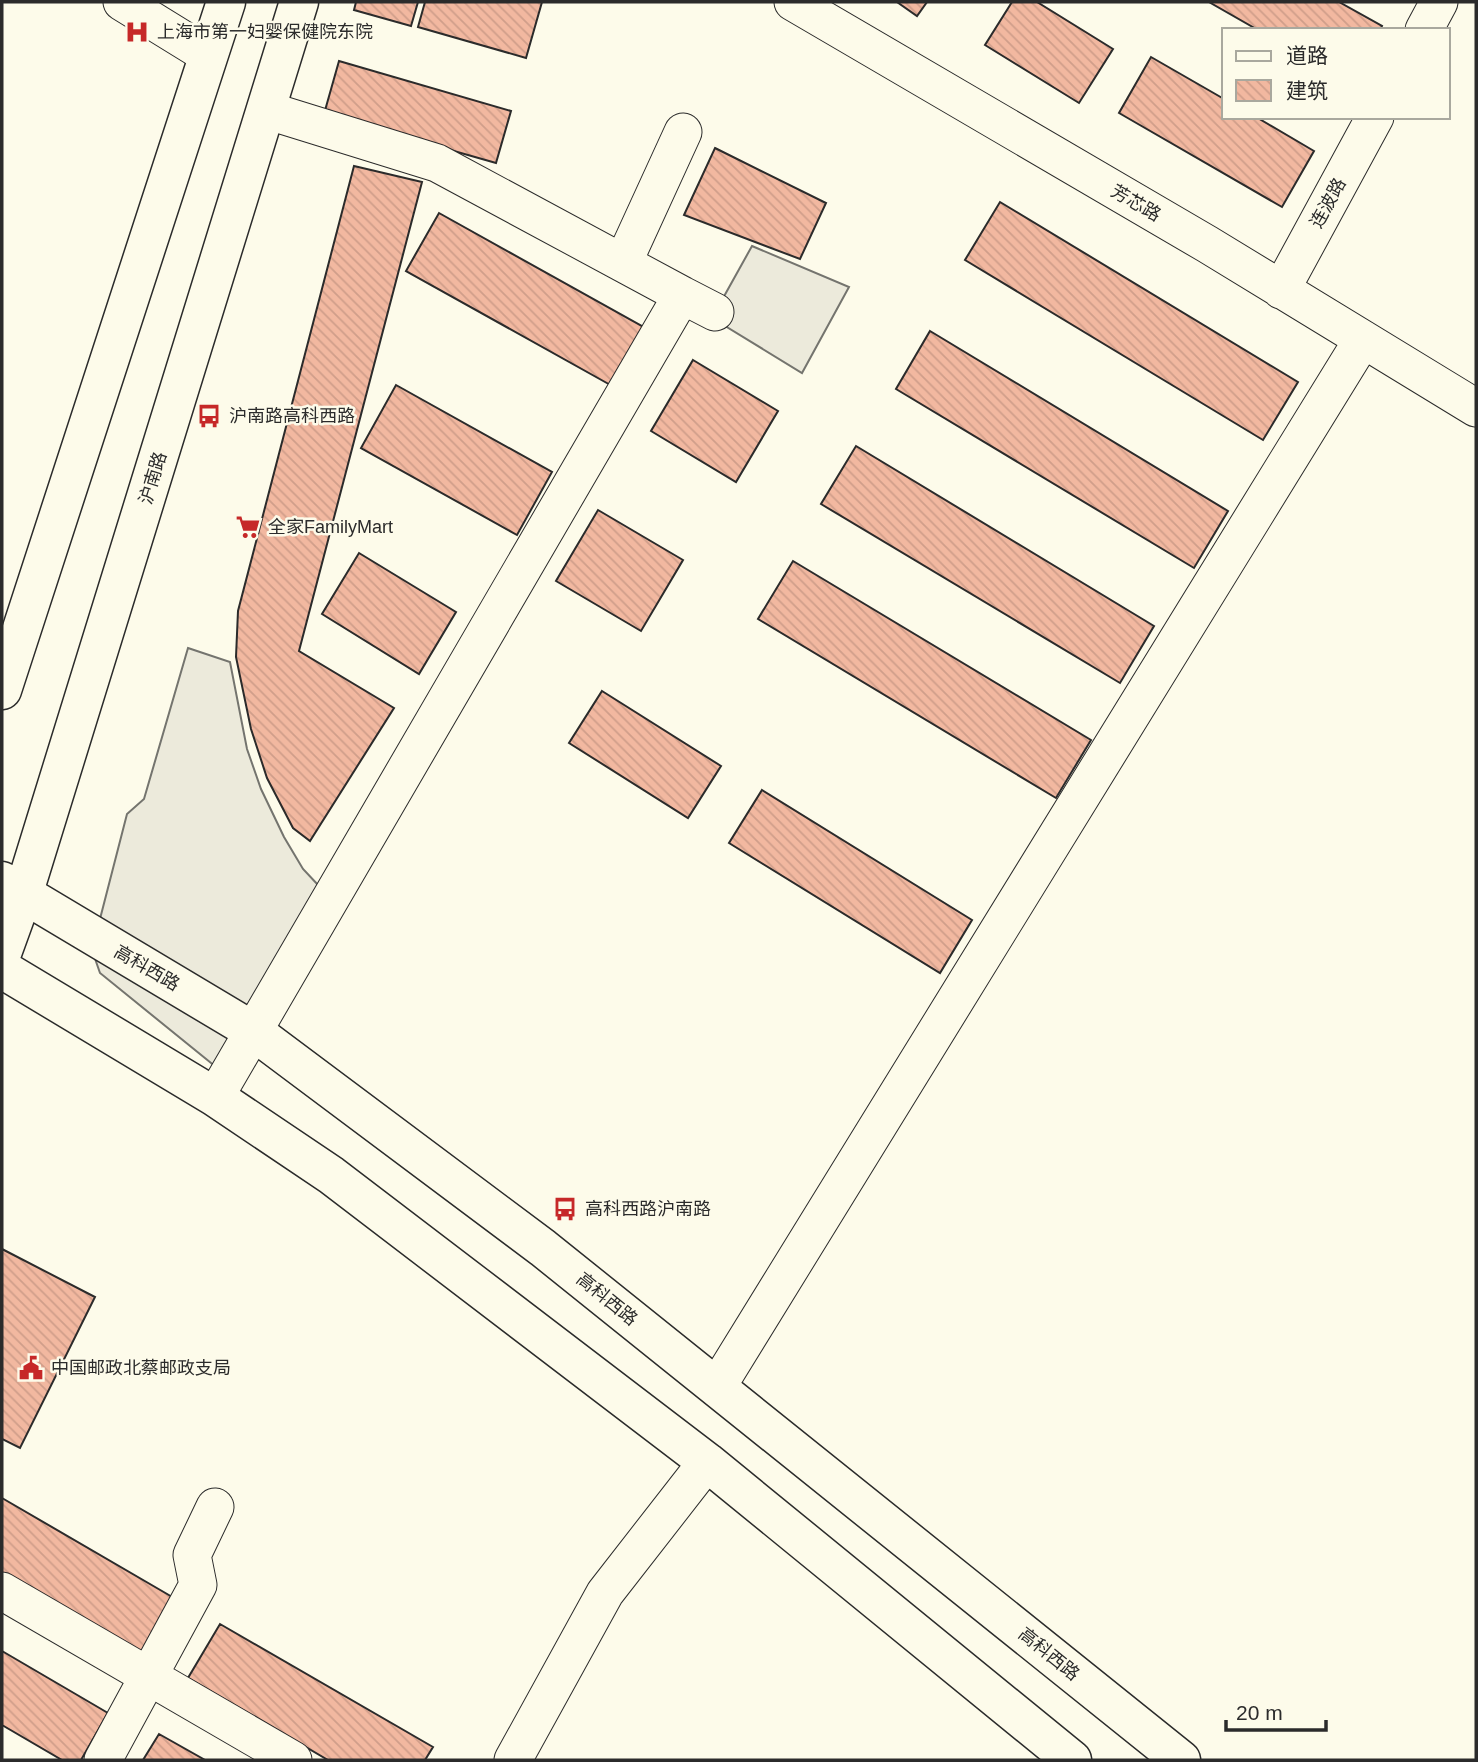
<svg xmlns="http://www.w3.org/2000/svg" width="1478" height="1762" font-family="Arial,'Noto Sans SC',sans-serif">
<style>
.parking{fill:#eceadb;stroke:#74746e;stroke-width:2}
.building{fill:url(#building-back-hatch);stroke:#2b2b2b;stroke-width:2}
.lines{fill:none;stroke-linecap:round;stroke-linejoin:round}
.minor-casing{stroke:#2b2b2b;stroke-width:39}
.major-casing{stroke:#2b2b2b;stroke-width:41}
.minor{stroke:#fdfbea;stroke-width:37}
.major{stroke:#fdfbea;stroke-width:38}
.labels{text-anchor:middle;dominant-baseline:central;stroke-width:5;stroke-linejoin:round;paint-order:stroke}
.poi-label{font-size:18px;fill:#2b2b2b;stroke:#fdfbea;text-anchor:start}
.street-label{font-size:18px;fill:#2b2b2b;stroke:#fdfbea}
</style>
<defs>
<pattern id="building-back-hatch" width="6" height="6" patternUnits="userSpaceOnUse" patternTransform="scale(1.75)"><rect width="6" height="6" fill="#f2b8a0"/><path d="M-1 5l2 2M0 0l6 6M5-1l2 2" fill="none" stroke="#d09e8a"/></pattern>
</defs>
<rect width="100%" height="100%" fill="#fdfbea"/>
<path class="parking" d="M752,246l97,41 -47,86 -90,-55z
M188,648l42,14 17,87 14,40 23,48 19,32 16,17 -103,181 -116,-94 -8,-23 35,-136 17,-15z"/>
<path class="building" d="M356,2h62l-7,24 -57,-16z
M425,2h117l-16,56 -108,-31z
M897,2h30l-10,14z
M1012,2h25l76,47 -34,54 -94,-58z
M1209,2h130l43,24 -2,4h-122z
M1151,57l73,42v18h32l58,34 -32,56 -163,-94z
M339,61l172,50 -15,52 -172,-49z
M715,148l111,55 -26,56 -116,-44z
M354,166l68,16 -123,469 95,57 -84,133 -17,-13 -26,-50 -16,-49 -15,-72 2,-46z
M1000,202l298,180 -35,58 -298,-180z
M439,213l208,116 -33,58 -208,-116z
M930,331l298,180 -34,57 -298,-179z
M693,360l85,51 -42,71 -85,-51z
M396,385l156,87 -35,63 -156,-87z
M856,446l298,180 -34,57 -299,-179z
M598,510l85,50 -42,71 -85,-50z
M359,553l97,59 -37,62 -97,-60z
M793,561l298,179 -35,58 -298,-179z
M602,691l119,75 -33,52 -119,-75z
M762,790l210,130 -32,53 -211,-130z
M2,1249l93,48 -75,151 -18,-9z
M2,1498l172,100 -32,56 -140,-82z
M220,1624l213,123 -8,13h-97l-140,-82z
M2,1651l106,62 -27,47h-19l-60,-35z
M159,1734l46,26h-62z"/>
<g class="lines">
<g class="minor-casing">
<path id="minor" d="M122,2l86,53
M793,2l414,242 269,164
M1424,30l15,-28
M623,263l60,-131
M1281,290l94,-173
M682,295l33,17
M215,1097l467,-802 -245,-132 -171,-53
M717,1387l646,-1048
M2,1591l291,169
M103,1760l95,-175 -6,-30 23,-48
M513,1760l92,-167 102,-131"/>
</g>
<g class="major-casing">
<path id="major" d="M2,690l224,-688
M2,881l251,150 290,217 638,512
M2,953l21,-58 276,-893
M2,969l213,128 116,78 376,287 365,298"/>
</g>
<use href="#minor" class="minor"/>
<use href="#major" class="major"/>
</g>
<defs>
<g id="hospital-bare" transform="scale(1.89)"><path d="M-5-5h3v3.5h4V-5h3V5h-3V1.5h-4V5h-3Z" fill="#c62828" stroke="#fdfbea" stroke-width="2.5" paint-order="stroke"/></g>
<g id="bus-bare" transform="scale(1.89)"><path d="M-5-6H5V4H4V6H2V4H-2V6H-4V4H-5ZM-3.5-4V0h7V-4ZM-3.5 1.2v1.5H-2V1.2ZM2 1.2v1.5H3.5V1.2Z" fill="#c62828" stroke="#fdfbea" stroke-width="2.5" paint-order="stroke"/></g>
<g id="supermarket-bare" transform="scale(1.89)"><path d="M-6-5.5h2.5l.6 2H6L4.5 2H-2.5L-4.4-4H-6ZM-1.5 3.2a1.3 1.3 0 1 0 .1 0ZM3 3.2a1.3 1.3 0 1 0 .1 0Z" fill="#c62828" stroke="#fdfbea" stroke-width="2.5" paint-order="stroke"/></g>
<g id="civic-bare" transform="scale(1.89)"><path d="M-.6-6.5H3V-4.5H.6V-3L4-1V1h2V6H-6V1h2V-1L-.6-3ZM-1.2 2.5V6h2.4V2.5Z" fill="#c62828" stroke="#fdfbea" stroke-width="2.5" paint-order="stroke"/></g>
</defs>
<g fill-rule="evenodd">
<use href="#hospital-bare" x="137" y="32"/>
<use href="#bus-bare" x="209" y="416"/>
<use href="#supermarket-bare" x="248" y="527"/>
<use href="#bus-bare" x="565" y="1209"/>
<use href="#civic-bare" x="31" y="1368"/>
</g>
<g class="labels">
<g class="poi-label">
<text x="157" y="32">上海市第一妇婴保健院东院</text>
<text x="229" y="416">沪南路高科西路</text>
<text x="268" y="527">全家FamilyMart</text>
<text x="585" y="1209">高科西路沪南路</text>
<text x="51" y="1368">中国邮政北蔡邮政支局</text>
</g>
<g class="street-label">
<text transform="translate(1136 203) rotate(30)">芳芯路</text>
<text transform="translate(1328 203) rotate(-61)">连波路</text>
<text transform="translate(153 478) rotate(-73)">沪南路</text>
<text transform="translate(147 968) rotate(30)">高科西路</text>
<text transform="translate(607 1299) rotate(39)">高科西路</text>
<text transform="translate(1049 1654) rotate(39)">高科西路</text>
</g>
</g>
<rect width="1478" height="1762" fill="none" stroke="#2b2b2b" stroke-width="7"/>
<rect x="1222" y="28" width="228" height="91" fill="#fdfbea" stroke="#a9a89e" stroke-width="2"/>
<rect x="1236" y="51" width="35" height="10" fill="#fdfbea" stroke="#a9a89e" stroke-width="2"/>
<text x="1286" y="63" font-size="21" fill="#2b2b2b">道路</text>
<rect x="1236" y="80" width="35" height="21" fill="url(#building-back-hatch)" stroke="#a9a89e" stroke-width="2"/>
<text x="1286" y="98" font-size="21" fill="#2b2b2b">建筑</text>
<path d="M1226 1720v10h100v-10" fill="none" stroke="#2b2b2b" stroke-width="3.5"/>
<text x="1236" y="1720" font-size="21" fill="#2b2b2b" stroke="#fdfbea" stroke-width="5" paint-order="stroke">20 m</text>
</svg>
